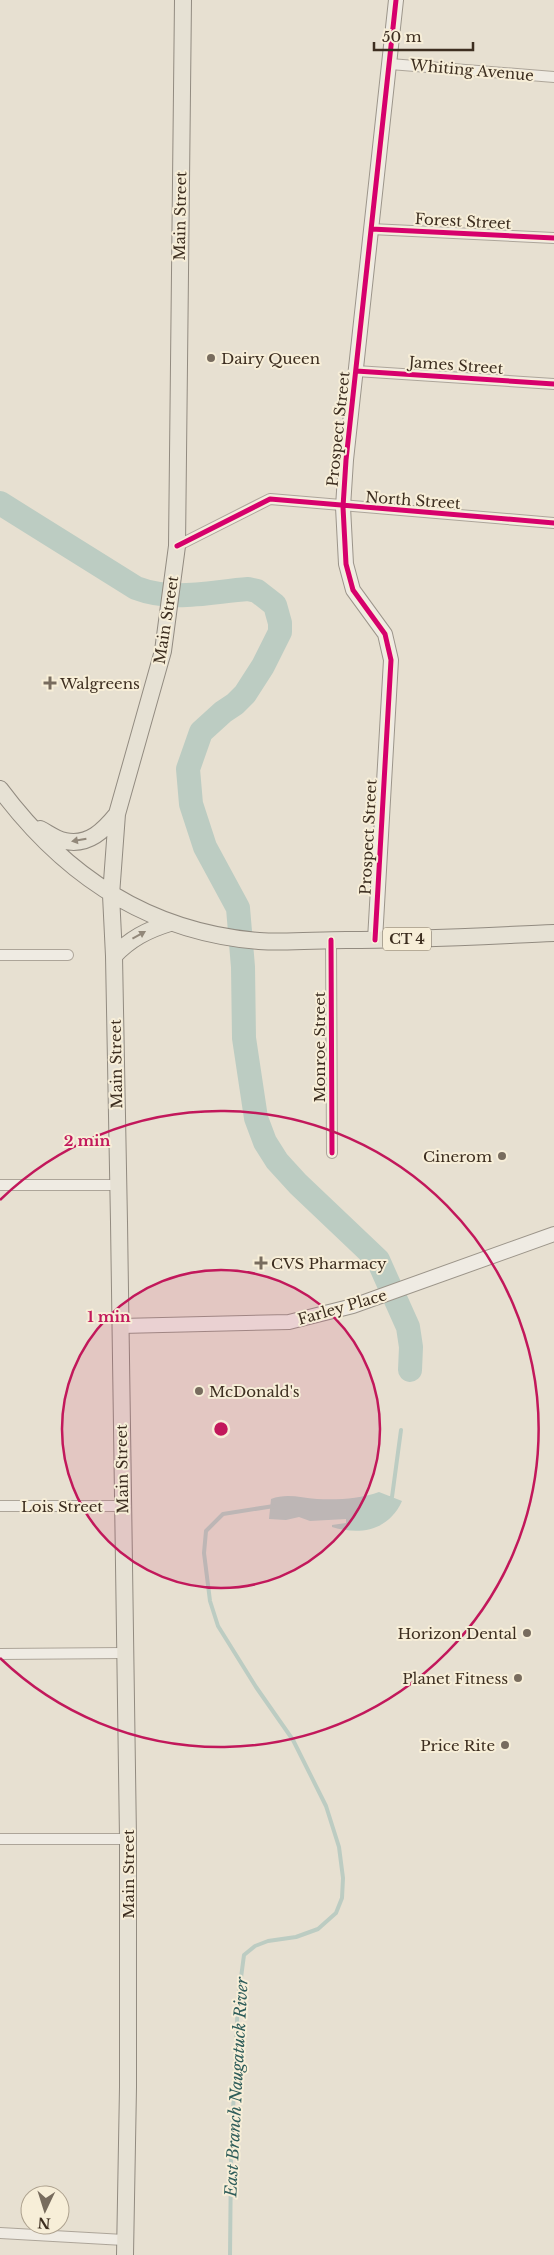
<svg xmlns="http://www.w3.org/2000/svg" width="554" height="2255" font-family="'Libre Baskerville',serif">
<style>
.water{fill:#bcccc2}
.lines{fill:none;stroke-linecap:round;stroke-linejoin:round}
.stream{stroke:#bcccc2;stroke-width:4}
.river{stroke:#bcccc2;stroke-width:24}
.minor-casing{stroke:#ada599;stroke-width:12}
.secondary-casing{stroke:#9c958a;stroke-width:16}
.primary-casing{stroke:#928b80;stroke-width:18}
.minor{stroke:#efebe3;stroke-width:10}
.secondary{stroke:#efebe3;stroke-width:14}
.primary{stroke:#e6e1d4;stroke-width:16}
.cycleway-casing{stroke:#f7eed8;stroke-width:8}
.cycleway{stroke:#d6006c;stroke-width:5}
.oneway{fill:#92887a}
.ring{fill:none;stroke:#c2185b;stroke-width:2.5}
.poi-dot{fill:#786c5e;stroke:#f7eed8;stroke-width:2}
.labels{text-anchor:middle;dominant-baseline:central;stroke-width:4;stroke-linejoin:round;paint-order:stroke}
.shield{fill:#f7eed8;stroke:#756857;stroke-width:1}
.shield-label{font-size:14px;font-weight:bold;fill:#3d2e20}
.street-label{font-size:15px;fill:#3d2e20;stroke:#f7eed8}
.poi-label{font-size:15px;fill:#3d2e20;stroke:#f7eed8;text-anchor:start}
.water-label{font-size:16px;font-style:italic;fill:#2f5d5a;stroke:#f7eed8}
.centre{fill:#c2185b;stroke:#f7eed8;stroke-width:2.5}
.ring-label{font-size:15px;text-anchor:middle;font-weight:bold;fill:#c2185b;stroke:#f7eed8;stroke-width:4;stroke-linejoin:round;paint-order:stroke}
</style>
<rect width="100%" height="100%" fill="#e7e0d1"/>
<path class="water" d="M379,1492l23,9c-13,29 -41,35 -70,26v-2l14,-2v-4l-36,2 -11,-4 -13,3 -17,-1 2,-20c16,-6 30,-1 46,0 21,1 42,0 62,-7z"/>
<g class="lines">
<path class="stream" d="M389,1499l3,-2 9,-67
M230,2255l1,-98 7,-157 6,-45 11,-9 13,-5 28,-4 22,-8 18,-16 6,-15 1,-20 -4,-31 -13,-41 -33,-66 -37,-53 -38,-61 -8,-25 -6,-48 2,-22 17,-17 51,-8"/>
<path class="river" d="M0,503l136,85c37,14 73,4 112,1l9,2 18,14 5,18v9l-17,34 -18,28 -10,10 -12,8 -22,20 -13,37 3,35 14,43 33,61 5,59 1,71 12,80 9,24 12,19 21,23 80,76 30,67 3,20 -1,23"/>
<g class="minor-casing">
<path id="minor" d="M390,64l164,13
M371,229l183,9
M356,371l198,13
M177,546l93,-47 284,24
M331,940l1,213
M0,955h68
M0,1185h118
M0,1506h123
M0,1654l124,-1
M0,1839h128
M0,2233l124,7"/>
</g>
<g class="secondary-casing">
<path id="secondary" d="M375,940l16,-280 -6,-26 -32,-44 -7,-26 -3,-57 3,-47 50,-460
M121,1326l168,-4 64,-16 201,-72"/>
</g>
<g class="primary-casing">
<path id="primary" d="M0,789c65,87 148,143 259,152 28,2 58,-1 87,-1 69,0 139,-4 208,-7
M40,829c8,4 17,11 25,12 24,5 39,-11 52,-27
M114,956c16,-17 33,-26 56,-33
M125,2255l3,-168v-248l-9,-617 -5,-266 -3,-61 6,-81 46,-163 14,-105 6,-546"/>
</g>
<use href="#minor" class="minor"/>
<use href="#secondary" class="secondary"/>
<use href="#primary" class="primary"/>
<g class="cycleway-casing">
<path id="cycleway" d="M371,229l183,9
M356,371l198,13
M177,546l93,-47 284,24
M331,940l1,213
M375,940l16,-280 -6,-26 -32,-44 -7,-26 -3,-57 3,-47 50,-460"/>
</g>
<use href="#cycleway" class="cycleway"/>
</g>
<defs><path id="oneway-solid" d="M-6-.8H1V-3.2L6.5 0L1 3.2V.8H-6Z" transform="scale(1.25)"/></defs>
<g class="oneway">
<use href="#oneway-solid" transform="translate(79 840) rotate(170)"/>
<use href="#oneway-solid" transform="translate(139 935) rotate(-29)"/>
</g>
<circle cx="221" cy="1429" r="159" fill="#c2185b" fill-opacity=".12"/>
<g class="ring">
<circle cx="221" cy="1429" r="159"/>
<path d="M0 1200A318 318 0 1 1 0 1658"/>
</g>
<g class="poi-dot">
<circle cx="211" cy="358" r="5"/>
<path d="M47.5 675.5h5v5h5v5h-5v5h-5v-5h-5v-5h5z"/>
<circle cx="502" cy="1156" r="5"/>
<path d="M258.5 1255.5h5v5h5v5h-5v5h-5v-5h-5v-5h5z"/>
<circle cx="199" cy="1391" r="5"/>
<circle cx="527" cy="1633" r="5"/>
<circle cx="518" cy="1678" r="5"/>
<circle cx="505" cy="1745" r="5"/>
</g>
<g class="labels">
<rect class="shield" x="383" y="927.5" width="48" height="23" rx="4"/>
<g class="shield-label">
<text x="407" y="939">CT 4</text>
</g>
<g class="street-label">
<text transform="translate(472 70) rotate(5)">Whiting Avenue</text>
<text transform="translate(180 216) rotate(-89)">Main Street</text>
<text transform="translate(463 221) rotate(3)">Forest Street</text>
<text transform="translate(456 365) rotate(4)">James Street</text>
<text transform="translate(338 429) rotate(-84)">Prospect Street</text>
<text transform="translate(413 500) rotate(4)">North Street</text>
<text transform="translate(166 620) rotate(-81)">Main Street</text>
<text transform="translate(368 837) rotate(-87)">Prospect Street</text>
<text transform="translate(319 1047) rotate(-90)">Monroe Street</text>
<text transform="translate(116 1064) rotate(-91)">Main Street</text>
<text transform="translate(342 1307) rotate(-16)">Farley Place</text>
<text transform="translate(122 1469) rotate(-91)">Main Street</text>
<text x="62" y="1506">Lois Street</text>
<text transform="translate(128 1874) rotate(-90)">Main Street</text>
</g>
<g class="poi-label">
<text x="221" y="358">Dairy Queen</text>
<text x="60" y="683">Walgreens</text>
<text x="492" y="1156" text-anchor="end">Cinerom</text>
<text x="271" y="1263">CVS Pharmacy</text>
<text x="209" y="1391">McDonald's</text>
<text x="517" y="1633" text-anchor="end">Horizon Dental</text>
<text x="508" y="1678" text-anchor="end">Planet Fitness</text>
<text x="495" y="1745" text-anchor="end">Price Rite</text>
</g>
<g class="water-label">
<text transform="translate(236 2087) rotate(-87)">East Branch Naugatuck River</text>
</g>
</g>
<circle cx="221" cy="1429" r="8" class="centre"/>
<g class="ring-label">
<text x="87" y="1146">2 min</text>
<text x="109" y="1322">1 min</text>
</g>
<g transform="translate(45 2210) rotate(184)"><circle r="24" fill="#f7eed8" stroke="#ada18e"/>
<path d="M0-4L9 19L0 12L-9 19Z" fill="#786c5e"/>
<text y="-8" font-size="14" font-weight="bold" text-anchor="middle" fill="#3d2e20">N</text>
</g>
<path d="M374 42v8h99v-8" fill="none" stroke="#3d2e20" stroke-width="2.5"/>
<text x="382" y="42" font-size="15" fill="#3d2e20" stroke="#f7eed8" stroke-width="4" paint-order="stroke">50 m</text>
</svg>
